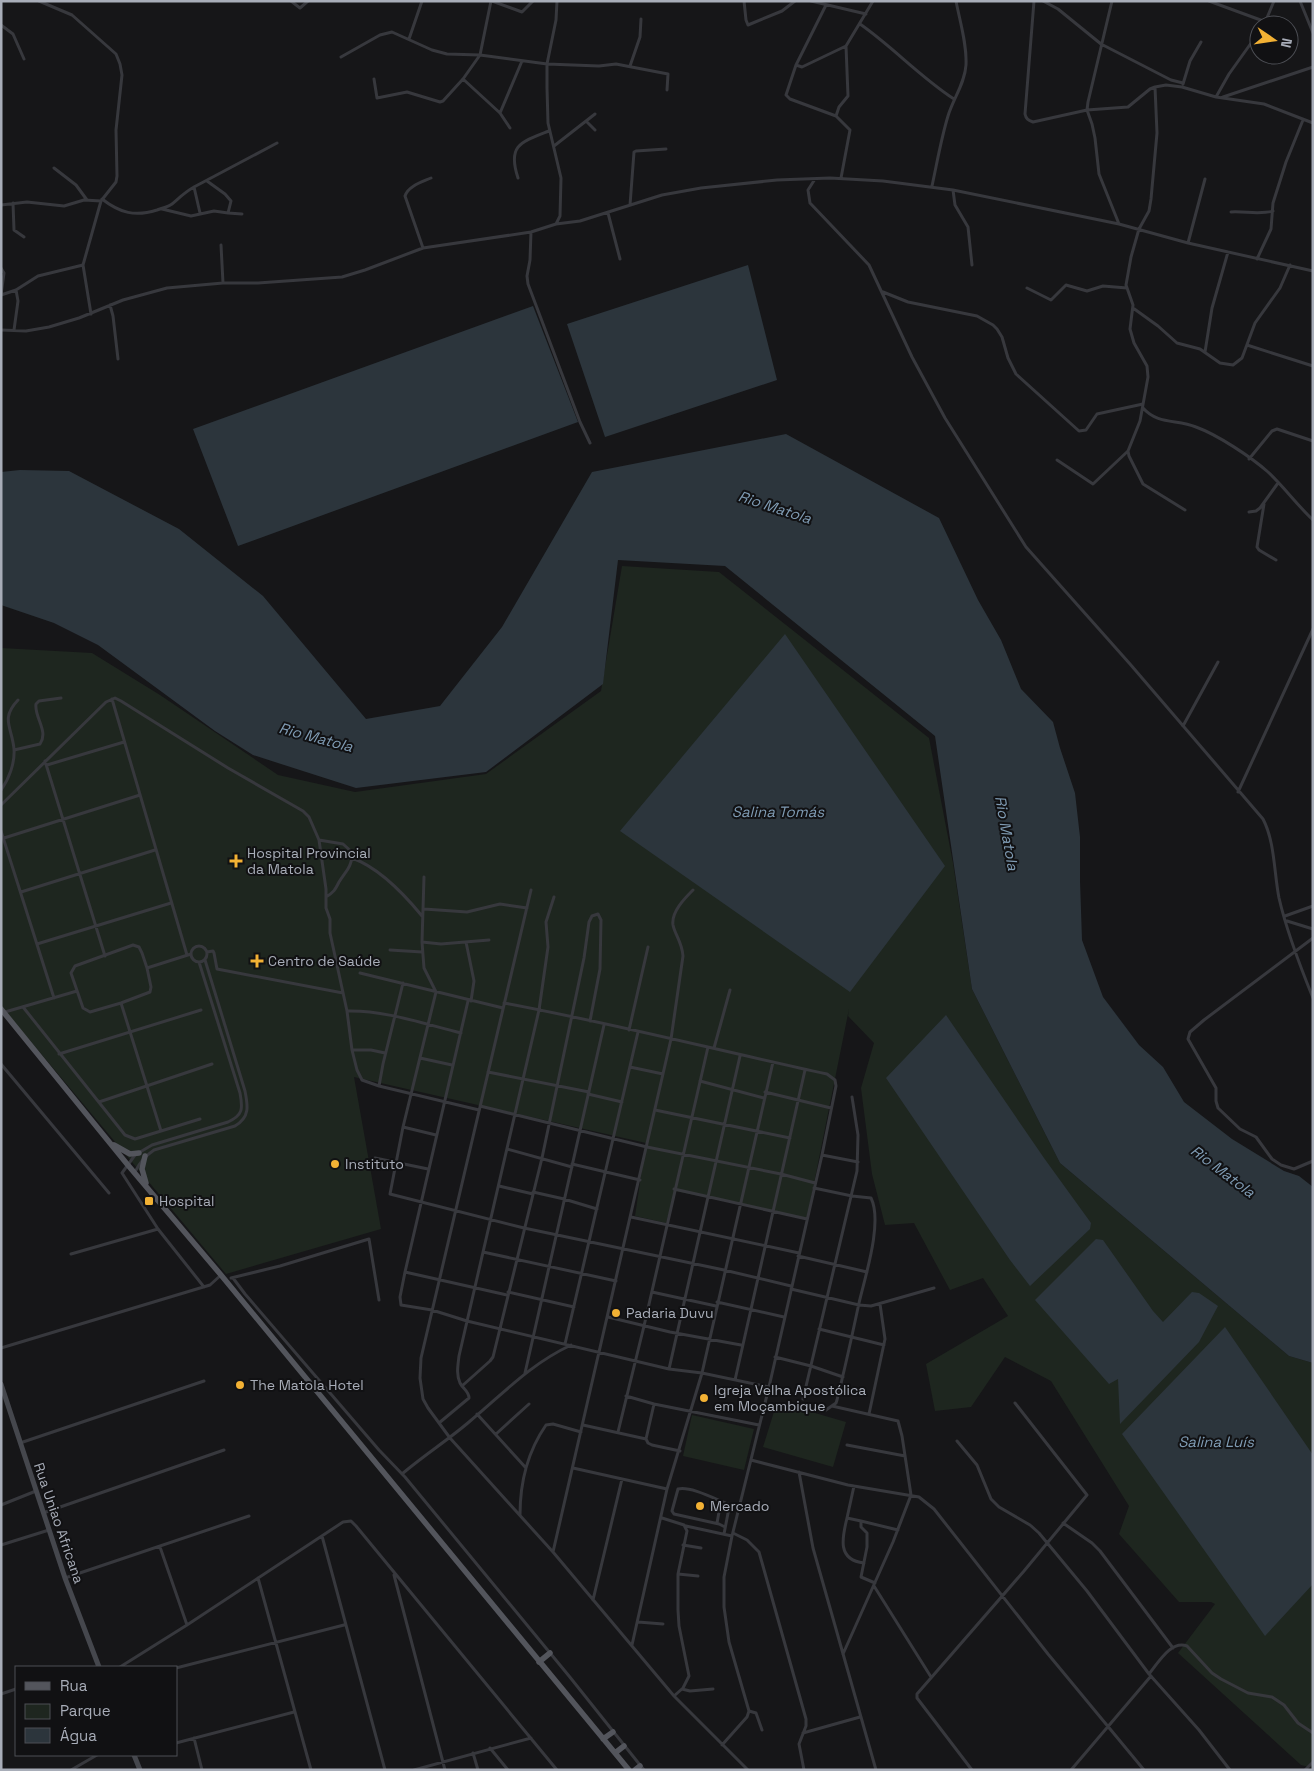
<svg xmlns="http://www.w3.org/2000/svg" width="1314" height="1771" font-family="'Space Grotesk',sans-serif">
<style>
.green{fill:#1e261f}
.water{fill:#2c353c}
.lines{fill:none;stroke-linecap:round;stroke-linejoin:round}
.minor{stroke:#37383d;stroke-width:3}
.secondary{stroke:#45474d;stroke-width:5}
.primary{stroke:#53555c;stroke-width:5.5}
.poi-dot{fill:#f2b134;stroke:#111113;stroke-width:2}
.labels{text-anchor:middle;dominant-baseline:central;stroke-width:4;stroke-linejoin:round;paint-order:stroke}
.poi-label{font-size:14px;fill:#a8adb8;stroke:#111113;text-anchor:start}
.street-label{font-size:14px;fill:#a8adb8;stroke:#111113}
.water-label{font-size:15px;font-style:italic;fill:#7f9bb3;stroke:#111113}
</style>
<rect width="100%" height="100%" fill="#161618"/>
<path class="green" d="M622,566l97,6 210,166 24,125 19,126 88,174 229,193 24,7v405l-12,-3 -123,-112 37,-49 -4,-2h-32l-60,-68 10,-28 -78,-125 -46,-24 -34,50 -36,4 -9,-47 82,-48 -25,-38 -33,12 -36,-67 -29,2 -13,-51 -11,-86 13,-45 -26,-27 1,-7 -42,209 -132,-27 -9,32 -31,-7 11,-73 -292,-66 27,152 -155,45 -225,-268v-358l91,5 68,42 118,80 77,17 131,-18 115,-83z
M777,1402l69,20 -13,45 -70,-20z
M692,1415l62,14 -10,41 -61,-14z"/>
<path class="water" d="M748,265l29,115 -172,57 -38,-113z
M533,306l45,116 -340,124 -45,-117z
M786,434l153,84 39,82 23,40 20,49 32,33 7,26 15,45 5,44v44l2,59 21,57 36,48 24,22 21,35 48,37 52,32 15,5 14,11v176l-24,-7 -229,-193 -88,-174 -37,-253 -210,-170 -107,-6 -15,124 -117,88 -130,16 -103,-33 -38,-24 -117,-86 -44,-22 -53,-18v-133l19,-2 49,1 110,58 84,67 103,123 74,-13 62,-79 90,-155z
M785,634l160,232 -95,126 -230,-161z
M946,1015l98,143 47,65 -1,6 -60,57 -20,-26 -124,-182z
M1096,1239l7,1 50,71 10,11 29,-30 7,1 19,13 -19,36 -79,82 -2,-45 -9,5 -74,-84z
M1225,1327l88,128v129l-48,52 -143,-202z"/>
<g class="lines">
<path class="minor" d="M39,1l33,14 44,39 4,10 2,11 -6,55 1,46 -1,6 -15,19 -18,64 8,49
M291,1l9,7 8,-7
M492,1l30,11 11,-11
M744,1l2,19 2,5 34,-14 13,-10
M811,1l55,13
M1034,1l-9,113c1,5 3,6 8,8l54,-12 41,-3 22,-18 5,-2 11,-2 16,2 34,10 48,7 49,19
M1043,1l15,8 43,35 70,36 12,3
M1112,1l-24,101 -1,8 5,14 3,14 4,36 20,50
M1209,1l57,21
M1300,1l13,32
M826,5l-30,60 -10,30 4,4 46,17
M860,24c33,23 60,53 94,75
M1,25l12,9 11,25
M1264,25l10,-24
M409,39l13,-38
M341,57l39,-22 12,-3 40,18 15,4 33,1 67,9 52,2 17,-2 52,10 -1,16
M796,65l6,2 44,-21 27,-45
M630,66l10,-29 1,-18
M374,79l3,19 30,-6 33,10 3,-1 20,-22 17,-24 11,-54
M463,79l37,34 10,15
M1183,84l7,-23 11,-19
M1155,87l2,46 -6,66 -2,12 -10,18 -8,28 -5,28 7,20 -3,24 4,14 13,23 1,11 -8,44 -12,30 1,5 14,28 42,26
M1216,97l13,-23 30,-42
M1223,97l90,-30
M500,113l22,-52
M586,121l9,9
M554,146l41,-32
M54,168l22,17 11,15
M518,178c-11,-33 3,-36 31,-47
M841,178l9,-48 -14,-14 3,-9 9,-11 -2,-50
M815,179l-7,11 2,13 59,62 43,92 33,61 81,129 104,117 133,155c12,23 11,54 16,79 8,35 21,68 34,100
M207,181l18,13 6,7 -3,12 14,1
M932,186c5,-23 9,-47 16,-70 5,-17 17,-33 18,-51 1,-21 -6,-43 -10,-64
M194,187l6,26
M953,190l2,15 13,22 4,38
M102,199c18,14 33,18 55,11 5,-2 11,-3 15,-6 7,-6 13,-12 22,-17l83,-44
M13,203l1,27 10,7
M1,205l26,-3 37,4 20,-6 17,1
M630,205l4,-53 2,-1 30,-2
M162,209l29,7 23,-5 14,2
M1231,212c13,-1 29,3 42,-1
M608,213l12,46
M556,224l4,-8 1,-38 -13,-55 -1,-35v-24l9,-44 1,-19
M531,232l-1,28 -3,16 1,8 52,138 10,21
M1188,243l17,-64
M221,245l2,38
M423,248l-18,-52c3,-10 17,-14 26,-18
M1257,259l14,-30 2,-26 13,-41 17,-42
M1,268l3,5 -3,22 15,-5 22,-14 45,-11
M1027,288l24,12 15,-15 21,6 16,-5 24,2
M883,292l25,10 69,14 16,9 4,4 5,8 6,21 8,16 63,57 7,-1 11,-16 46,-10
M110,305l3,11 5,43
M1133,308l25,18 19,17 23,6 20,14 13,2 9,-7 13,-35 25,-35 10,-23
M1,330l25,1 23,-4 30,-9 44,-18 44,-12 56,-5h35l84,-6 23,-7 58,-22 108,-16 25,-8 24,-3 82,-26 39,-7 76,-8 53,-2 53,3 70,9 166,34 69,19 125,28
M14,330l4,-29 -2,-11
M1247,345l66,21
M1205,352l7,-44 16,-56
M1143,408c15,17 34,11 53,19 22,8 55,30 72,45 16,15 29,33 45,48
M1249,459l23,-28 5,-2 36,12
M1057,460l36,24 35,-33
M1264,504l-7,43 2,3 17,10
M1249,512l7,-1 4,-3 18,-25
M112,699l75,256
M1183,726l35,-64
M14,750l26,-6c9,-13 -6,-27 -4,-40l3,-3 22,-3
M45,761l60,195
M47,765l77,-23
M1,790c8,-11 14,-27 13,-41 -2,-22 -14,-30 4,-49
M1238,792l75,-163
M1,805l105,-103 9,-4 6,3 107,67 75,43 6,6 10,23 7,49v19l4,11v14l17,78 5,39 5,20 5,10 17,6 100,24
M1,831l53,167
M4,838l136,-43
M319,840l24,4 10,9c-3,17 -6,16 -14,29 -4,8 -5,10 -13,15
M352,858c28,10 52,36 70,58
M424,877l-2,65 2,26 12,24 -33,135 -13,67 134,34 200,42 67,16
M531,890l-110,468 -1,20 3,21 5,9 22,30 103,114 121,144 74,74
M21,892l134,-42
M424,909l43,3 33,-8 27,4
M1285,916l28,-10
M1287,921l26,8
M1313,938l-109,82 -14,12 -2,7 28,49v13l2,7 22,21 16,8 16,22 9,6 13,4 19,-8
M422,942l19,2 48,-4
M466,942l8,39 -3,20
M37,944l134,-41
M191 954a8 8 0 1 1 16 0a8 8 0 1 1-16 0Z
M390,950l32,2
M207,952l6,-1 1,2 3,16 126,24
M199,962l41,131c3,16 3,22 -12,29l-76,23 -17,10 -13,18 36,56 46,58
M147,968l4,19 -1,5 -29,11 -31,9 -7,-4 -12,-35 4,-7 58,-21 6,2 3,6 5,15 44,-14
M360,973l143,35
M468,1001l-63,271 -5,25 1,8 31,5 35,11 202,48 33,4 67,14
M121,1003l40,128
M504,1003c108,20 216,48 323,71l8,6 1,6 -14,69 -53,232 -37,149 -8,41v30l5,35 20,69 -2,6 -25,28
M23,1007l102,128 10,4 65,-20
M347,1011c38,-1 77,13 114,22
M5,1012l72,-21
M629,1030l19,-83
M714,1048l16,-58
M352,1050h19l14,3
M59,1054l142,-44
M420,1058l32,7
M1,1064l108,129
M630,1067l33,7
M488,1072l101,20
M700,1081l64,17
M379,1086l4,-22 20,-81
M765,1092l66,16
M588,1094l34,8
M99,1102l113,-38
M480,1106l167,41 134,27 34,9
M655,1110l135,28
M403,1127l33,8
M507,1149l65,18
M822,1155l36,7
M375,1158l53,11
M572,1164l68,16
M135,1172c5,-10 9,-15 19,-22l81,-24c15,-9 13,-20 10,-35l-40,-131
M499,1186l34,8
M814,1188l38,8 19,2c12,24 -6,79 -12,105 -7,33 -14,65 -22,97l-1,3 -10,7
M674,1189l133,30
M533,1192l31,7 33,10
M631,1217l168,36
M483,1252l133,29
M71,1254l87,-25
M798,1256l69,16
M405,1272l102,23
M231,1278l49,-12 89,-27 10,61
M233,1278l12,16 134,156 26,27 164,199 75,94
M791,1289l68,16 12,1 63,-18
M508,1292l66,15
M652,1292l64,14
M717,1302l67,15
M608,1317l62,15 71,13
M819,1329l65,16
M565,1344l73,-312
M1,1348l209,-63 11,-10
M775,1357l36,9 32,11
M669,1369l71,-313
M525,1373l79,-348
M735,1380l70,-310
M462,1386l28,-25 3,-4 49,-199 42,-200 5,-36 3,-6 6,-2 3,6 -1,49 -10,52
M626,1396l28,8 -8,35
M803,1399l54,-228 1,-36 -6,-38
M654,1404l105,21
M832,1406l66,15 4,15 9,59 -18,47 -50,112
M477,1414l49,54
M869,1414l16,-75 -5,-35
M439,1423l30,-25c0,-7 -6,-9 -9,-15 -4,-9 -2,-18 -1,-27l80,-346 9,-63 -2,-25 8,-25
M583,1425l63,14 2,4 4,2 28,6
M618,1432l26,-106 64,-279
M496,1434l33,-30
M957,1441l20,24 14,34 8,8 31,18 9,8 48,58 62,83 50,56 31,40
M20,1443l184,-62
M847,1445l58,11
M751,1460l97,25 71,12 15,12 114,145 96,116
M573,1468l94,21
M799,1472l14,76 63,222
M402,1474c21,-18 46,-34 67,-52 35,-29 60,-57 102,-77
M1,1505l35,-14
M43,1513l181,-63
M520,1515c0,-32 8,-64 26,-90l7,-1 28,8
M662,1518l22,7 3,6 -9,43v36l1,16 10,50 -6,12 -9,8
M847,1518l7,-32
M861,1521l-14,-3c-5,20 -10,42 17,45
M717,1523l4,-22
M1063,1523l29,20 8,8 73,97
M686,1526l46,10
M733,1533l14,7 12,12 47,167v7l-7,18 5,26
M724,1534l5,-26 -1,-4c-13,-5 -37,-18 -50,-15l-6,22 2,3 45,10 6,3
M322,1536l63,234
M1,1545l48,-15
M683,1545l18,3
M160,1547l27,78
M553,1552l118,-513 12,-83c-1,-14 -8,-21 -10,-31 -2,-13 12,-27 20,-35
M678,1574l20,2
M394,1575l51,195
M65,1578l184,-62
M258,1578l53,192
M875,1583l-14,-6 6,-30v-14l-6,-6v-6l37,9
M874,1586l57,91
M593,1600l29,-121
M638,1622l25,2
M632,1645l35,-156 35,-116 71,-311
M120,1667l67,-42 156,-103 8,-1 5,5 201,244
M176,1668l168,-43
M1149,1674c9,-11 22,-34 38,-28l25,27 9,6 27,14 24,4 12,8 14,18 15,10
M682,1689l8,2 23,-2
M1,1694l15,-5
M749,1711l7,2 6,17
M803,1733l57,-16
M194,1738l8,32
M176,1743l118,-31
M490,1748l18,22
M473,1753l5,17
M71,1770l26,-15
M414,1770l117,-32
M972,1770l-55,-72v-4l107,-123 63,-76 -72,-92
M1071,1770l80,-94
M1305,1770l8,-8"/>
<path class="secondary" d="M1,1384l64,194 34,89
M134,1755l6,15"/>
<path class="primary" d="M1,1009l126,155 94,111 408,495
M114,1145l16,9 9,-1
M145,1156l-3,13 4,14
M539,1662l11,-9
M603,1739l10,-7
M615,1753l9,-7
M635,1770l5,-4"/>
</g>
<g class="poi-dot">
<path d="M233.5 853.5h5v5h5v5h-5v5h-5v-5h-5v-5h5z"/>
<path d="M254.5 953.5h5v5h5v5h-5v5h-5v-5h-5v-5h5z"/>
<circle cx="335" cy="1164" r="5"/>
<rect x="144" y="1196" width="10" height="10" rx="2.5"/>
<circle cx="616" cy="1313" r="5"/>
<circle cx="240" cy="1385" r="5"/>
<circle cx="704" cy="1398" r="5"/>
<circle cx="700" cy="1506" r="5"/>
</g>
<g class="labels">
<g class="poi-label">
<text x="247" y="853">Hospital Provincial<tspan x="247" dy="16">da Matola</tspan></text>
<text x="268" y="961">Centro de Saúde</text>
<text x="345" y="1164">Instituto</text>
<text x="159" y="1201">Hospital</text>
<text x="626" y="1313">Padaria Duvu</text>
<text x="250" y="1385">The Matola Hotel</text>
<text x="714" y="1390">Igreja Velha Apostólica<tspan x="714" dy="16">em Moçambique</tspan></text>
<text x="710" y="1506">Mercado</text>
</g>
<g class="street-label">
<text transform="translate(59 1523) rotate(71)">Rua Uniao Africana</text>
</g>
<g class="water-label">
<text transform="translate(775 507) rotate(18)">Rio Matola</text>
<text transform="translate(316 737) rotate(15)">Rio Matola</text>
<text x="778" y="811">Salina Tomás</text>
<text transform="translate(1007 833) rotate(80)">Rio Matola</text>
<text transform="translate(1223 1171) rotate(37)">Rio Matola</text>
<text x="1216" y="1441">Salina Luís</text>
</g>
</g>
<rect width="1314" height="1771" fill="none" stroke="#a8adb8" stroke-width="5"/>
<rect x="15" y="1666" width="162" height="90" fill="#111113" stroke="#4d4f55"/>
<rect x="25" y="1682" width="25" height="8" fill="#53555c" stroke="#4d4f55"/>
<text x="60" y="1691" font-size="15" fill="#a8adb8">Rua</text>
<rect x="25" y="1704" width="25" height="15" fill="#1e261f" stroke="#4d4f55"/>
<text x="60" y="1716" font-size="15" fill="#a8adb8">Parque</text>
<rect x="25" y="1728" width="25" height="15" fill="#2c353c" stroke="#4d4f55"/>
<text x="60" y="1741" font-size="15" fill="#a8adb8">Água</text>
<g transform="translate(1274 40) rotate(103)"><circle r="24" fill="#111113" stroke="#4d4f55"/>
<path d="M0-4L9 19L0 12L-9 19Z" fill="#f2b134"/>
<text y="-8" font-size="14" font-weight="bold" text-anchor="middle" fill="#a8adb8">N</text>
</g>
</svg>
